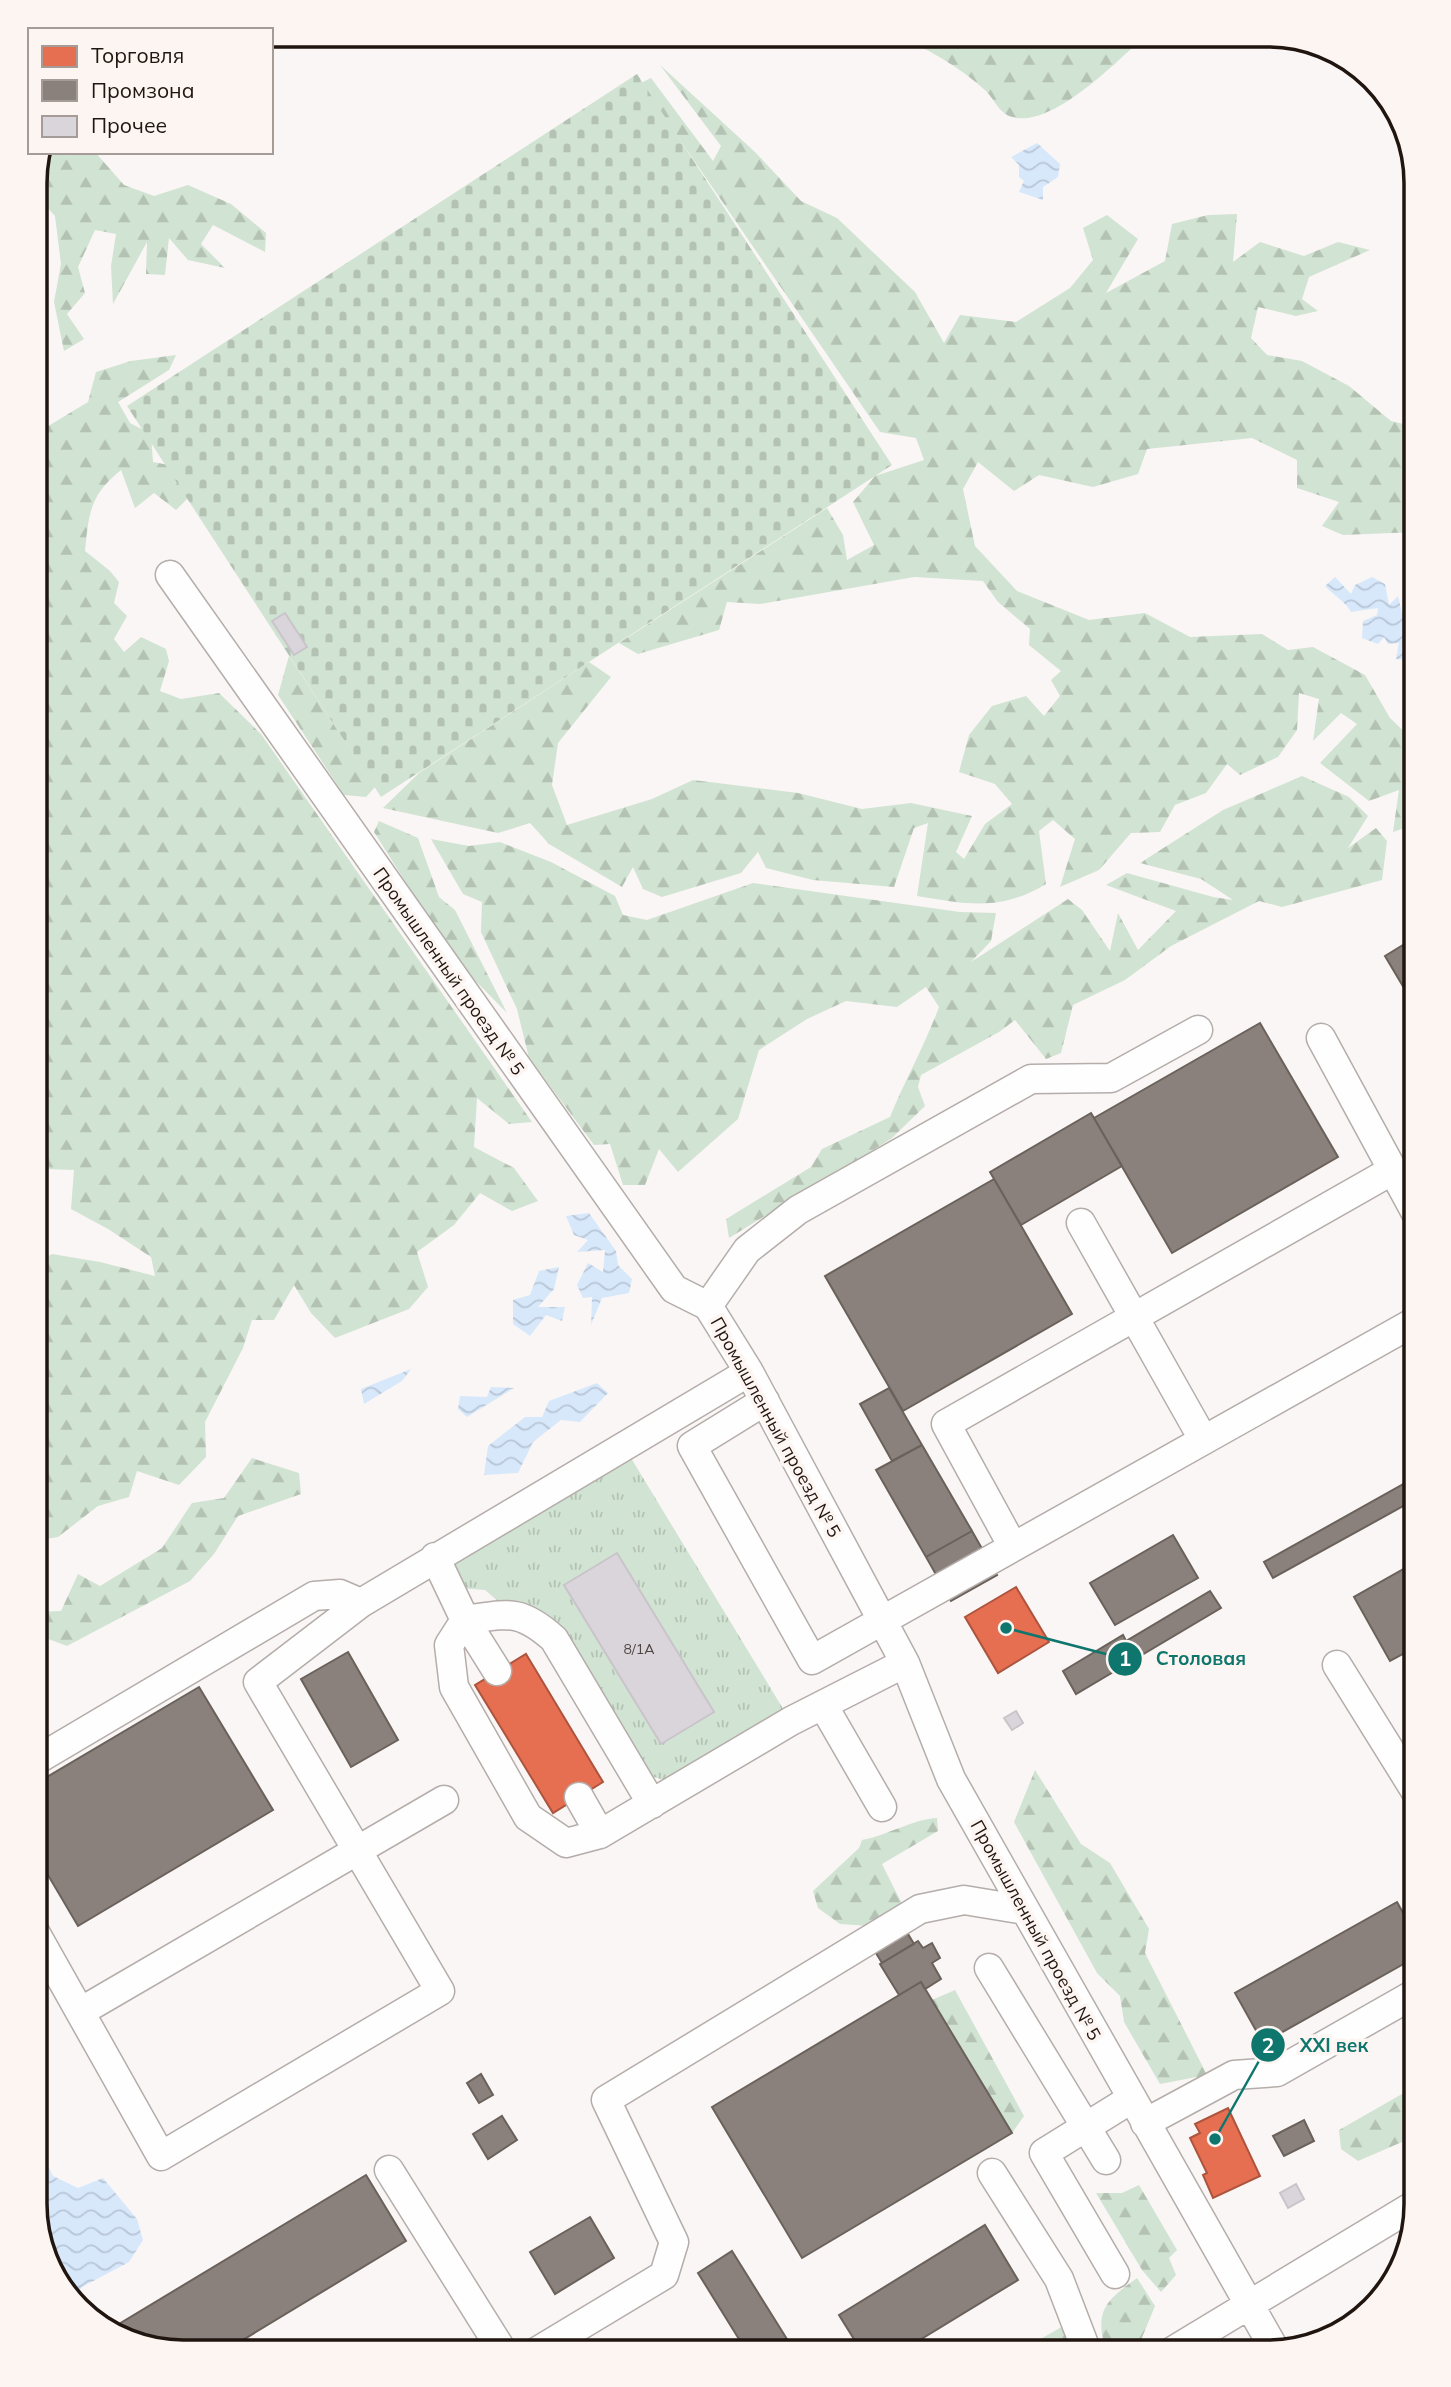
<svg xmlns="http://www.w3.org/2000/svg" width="1451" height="2387" font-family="Mulish,sans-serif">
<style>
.grass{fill:url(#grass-tufts)}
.forest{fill:url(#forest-firs)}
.cemetery{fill:url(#cemetery-stones)}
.water{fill:url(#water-waves)}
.shops{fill:#e76f51;stroke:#ac543d;stroke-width:2}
.industry{fill:#8a817c;stroke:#6a615b;stroke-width:2}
.building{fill:#dad5db;stroke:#c9c4ca;stroke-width:2}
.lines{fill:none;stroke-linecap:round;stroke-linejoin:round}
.minor-casing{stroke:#b4adaa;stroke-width:31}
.minor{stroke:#fefefe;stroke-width:28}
.labels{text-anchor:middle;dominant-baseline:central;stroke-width:7;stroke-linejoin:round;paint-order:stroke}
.number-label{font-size:14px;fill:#4f4542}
.street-label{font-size:18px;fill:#21150f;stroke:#fdf5f2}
.rim{fill:none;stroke:#21150f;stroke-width:3.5}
.leader{fill:none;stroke:#0f766e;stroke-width:2.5}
.callout-dot{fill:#0f766e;stroke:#fdf5f2;stroke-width:2.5}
.mark-label{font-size:21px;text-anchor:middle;font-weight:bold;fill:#fff}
.callout-label{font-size:19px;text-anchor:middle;font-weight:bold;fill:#0f766e;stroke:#fdf5f2;stroke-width:7;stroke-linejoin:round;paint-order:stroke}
</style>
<defs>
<pattern id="grass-tufts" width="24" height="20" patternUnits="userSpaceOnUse" patternTransform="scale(1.75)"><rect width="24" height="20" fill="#d1e3d2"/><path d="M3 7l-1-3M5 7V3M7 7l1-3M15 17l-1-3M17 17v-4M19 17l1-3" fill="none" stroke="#b3c2b3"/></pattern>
<pattern id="forest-firs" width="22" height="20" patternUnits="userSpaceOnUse" patternTransform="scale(1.75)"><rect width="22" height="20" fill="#d1e3d2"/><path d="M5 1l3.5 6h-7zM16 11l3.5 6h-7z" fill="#b3c2b3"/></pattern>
<pattern id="cemetery-stones" width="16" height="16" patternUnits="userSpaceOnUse" patternTransform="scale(1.75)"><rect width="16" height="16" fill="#d1e3d2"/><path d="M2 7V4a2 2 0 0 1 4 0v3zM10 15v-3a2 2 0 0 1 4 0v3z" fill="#b3c2b3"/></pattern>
<pattern id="water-waves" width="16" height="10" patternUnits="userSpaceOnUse" patternTransform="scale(1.75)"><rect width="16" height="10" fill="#d7e8fb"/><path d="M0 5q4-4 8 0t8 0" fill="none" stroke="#b8c6d6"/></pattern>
</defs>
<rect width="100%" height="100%" fill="#faf6f5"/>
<path class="grass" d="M631,1458l154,254 -116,70 -21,-7 -85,-139 -63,-33 -15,-13 -26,-2 -8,-23z"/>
<path class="forest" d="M894,35h252c-28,25 -99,100 -139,80 -8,-4 -14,-17 -21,-24 -26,-24 -59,-43 -92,-56z
M660,65l95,87 46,49 36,17 78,74 29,51 16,-28 56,7 54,-34 23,-28 -10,-32 24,-13 31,24 -32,54 59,-32 7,-37 36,-9 29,-1 -4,48 27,-20 44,14 34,-14 32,8 -61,27 -7,22 16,12 -22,5 -38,-9 -7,31 16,17 35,6 47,25 42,35 25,6v105l-73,3 -21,-9 17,-24 -42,-14v-28l-45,-22 -105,11 -9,25 -45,13 -54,-12 -25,16 -36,-29 -15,27 12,57 42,45 72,29 56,-7 45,24 72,-3 26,16 25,-3 52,28 25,43 26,25v81l-23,8 6,-42 -30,11 -49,-38 37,-39 -16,-11 -28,28 6,-42 -20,-6 -2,37 -19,27 -38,18 -13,-11 -21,29 -31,12 -15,27 -29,1 -32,37 -39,17 15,-48 -22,-19 -14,11 7,53c-46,28 -79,20 -129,12l11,-73 -14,5 -20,59 -81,-7 -47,-12 -8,-16 -17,21 -79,24 -19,-8 -10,-22 -11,20 -73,-43 -19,-21 -32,10 -115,-25 36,-35 170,-111 22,15 -53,66 -6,42 15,40 85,-26 41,-19 105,13 64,16 49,-6 61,13 -16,36 8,7 21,-35 27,-20 -17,-20 -36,-12 10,-37 23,-29 34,-10 18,20 16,-20 -9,-16 10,-9 -32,-26 1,-16 -32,-27 -15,-21 -69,-4 -154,27 -33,-2 -8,28 -81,24 -19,-11 208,-135 16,27 4,25 27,-15 -21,-43 22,-26 49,-16 -8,-22 -36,-6 -239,-349 10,-5 62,83 8,-15z
M40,152h55l29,33 30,11 34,-11 43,19 35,29 -1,19 -52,-27 -12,19 24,24 -37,-8 -19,-22 -4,37 -19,-1 1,-32 -34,62 -2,-38 5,-32 -21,-4 -17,37 7,26 -18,21 17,25 -20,12 -10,-49 7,-38 -6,-48 -20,-22z
M176,355l-7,15 -51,32 12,21 21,11 2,28 21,4 17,29 -15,15 -22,-17 -19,15 -14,-38c-31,25 -32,42 -36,81l25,20 9,11 -5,21 13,13 -13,23 10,13 17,-15 25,12 3,12 -9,30 21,8 38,-6 42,41 271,388 -23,2 -32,-26 -3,49 40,21 24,33 -26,10 -32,-18 -26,32 -37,27 11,35 -19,22 -74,29 -24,-25 -17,-28 -20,35h-22l-9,28 -38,74 1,35 -27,28 -42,-14 -8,26 -31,9 -40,31 -23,4v-278l17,-9 48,8 55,14 -4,-19 -43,-28 -37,-20 3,-39 -28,-1 -11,19v-754l53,-32 8,-30 35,-11z
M289,656l86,131 -9,10 -22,-2 -66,-100z
M1302,776l47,21 19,19 -20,32 28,-20 11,13 -5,39 -100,27 -23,-6 -88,45 -46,34 -52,25 -12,48 -15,6 -31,-39 -16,12 -78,43 -3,12 7,19 -34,33 -162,99 -3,-19 85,-52 11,-18 68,-32c15,-37 35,-72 49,-110l-13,-20 -29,20 -51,-6 -39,18 -48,31 -21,69 -60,53 -19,-23 -14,36h-22l-13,-41 -16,1 -65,-87 -12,-49 -36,-77 1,-30 -19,-8 -32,-55 38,7 31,-4 51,20 64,34 8,19 24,5 106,-37 207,29 36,1 -5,28 -20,21 97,-63 14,11 28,41 8,-38 20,37 38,-39 -70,-26 21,-12 86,24 20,3 -32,-21 -61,-16 83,-53z
M379,821l39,17 21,59 16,13 52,103 -53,-54 -80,-127z
M252,1458l47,15 2,21 -63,22 -24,38 -24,27 -123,65 -32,-12v-22l26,-1 17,-37 22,12 62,-38 30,-45 32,-5z
M1035,1770l46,74 29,19 39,66 -4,24 62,122 -47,9 -36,-62 -4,-26 -23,-23 -83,-151z
M937,1818l1,13 -56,33 20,40 -33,22 -29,-2 -22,-16 -5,-17 46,-43 3,-8c27,-5 48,-20 75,-22z
M955,1990l69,126 -12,17 -80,-133z
M1416,2086v50l-58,25 -17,-12 -2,-19z
M1139,2185l38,65 -8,8 7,17 -15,17 -19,-22 -46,-77h26z
M1137,2278l18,28 -14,34 -26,12h-8c-14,-40 -2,-51 30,-74z
M1070,2322l5,30h-57z"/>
<path class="cemetery" d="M637,74l255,391 -511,332 -254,-391z"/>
<path class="water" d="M1037,143l23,21 -2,13 -15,10v13l-24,-8 5,-11 -5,-4v-12l-8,-8z
M1335,577l16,17 4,-9 17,-8 13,7 4,21 9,-9 4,17h14v48l-20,-2 3,-16 -11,1 -4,-7 -6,7 -16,-6 1,-17 14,-6 1,-7 -27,4c-7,-12 -17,-16 -26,-26z
M589,1213l27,38 2,14 14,14 -3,14 -27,5 -11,27 1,-28 -9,1 -6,-13 11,-22 15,9 2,-22 -28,2 11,-12 -14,-5 -8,-19z
M559,1267l-5,22 -16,18h27l-3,14 -16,-6 -16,21 -17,-12v-24l17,-5 9,-24z
M411,1369l-9,12 -38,23 -3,-15z
M597,1383l11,10 -28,29 -19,-2 -28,22 -15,31 -34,2 4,-29 37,-29h17l7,-16z
M491,1387l23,1 -47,29 -9,-8 2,-13 27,1z
M35,2139l18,37 25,12 25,-10 34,41 6,21 -14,22 -47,25 -8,10c-7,-9 -20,-19 -24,-29 -9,-24 -23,-85 -11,-106l-4,-3z"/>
<path class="shops" d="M1016,1587l33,55 -51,31 -33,-56z
M526,1654l77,128 -50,31 -78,-128z
M1228,2108l32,68 -47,22 -10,-23 4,-2 -17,-35 10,-5 -5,-9z"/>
<path class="industry" d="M1416,937v71l-31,-52z
M1260,1023l78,134 -166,96 -78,-135z
M1091,1113l31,53 -101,59 -31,-53z
M994,1179l78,135 -169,97 -78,-135z
M889,1388l33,57 -30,16 -32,-57z
M922,1445l50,86 -46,26 -50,-87z
M1416,1477v22l-143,79 -9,-16z
M972,1531l25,44 -46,26 -25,-44z
M1173,1535l25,43 -83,47 -25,-42z
M1416,1562v85l-26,14 -36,-64z
M1210,1591l11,17 -145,86 -13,-23 60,-36 3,6z
M348,1652l50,88 -47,27 -50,-88z
M199,1687l74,123 -195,116 -43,-73v-69z
M1397,1902l19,34v21l-153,86 -28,-50z
M894,1911l20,33 -32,19 -20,-33z
M918,1941l5,7 9,-5 8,15 -8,5 9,16 -16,10 -4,-7 -22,13 -19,-31z
M921,1982l91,151 -210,125 -90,-151z
M481,2074l12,21 -14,8 -12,-20z
M502,2116l15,24 -29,19 -15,-25z
M1304,2120l10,21 -30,15 -11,-20z
M366,2175l40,66 -183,111h-49l-65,-22z
M590,2217l24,41 -59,36 -25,-42z
M985,2225l33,55 -118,72h-38l-23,-37z
M732,2251l63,101h-48l-49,-79z"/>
<path class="building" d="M285,613l22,34 -13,8 -22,-34z
M617,1553l97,159 -53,32 -97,-159z
M1016,1711l7,12 -11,7 -8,-12z
M1296,2184l8,15 -16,9 -8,-15z"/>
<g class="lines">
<g class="minor-casing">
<path id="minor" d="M170,575l504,714 34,17 41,66 156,291 46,116 324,571
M1321,1038l95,175
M1081,1223l122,216
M708,1306l39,-56 51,-40 233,-131 80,-1 87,-48
M765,1401l-73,45 120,214 604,-339
M1012,1545l-66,-121 447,-254
M435,1557l30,63 32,51
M1337,1665l79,127
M823,1705l59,102
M35,1761l279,-165 26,-2 21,9
M579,1797l21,37 191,-113 114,-58
M600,1834l-34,9 -38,-26 -74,-130 -5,-42 16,-25c43,-6 54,-12 89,19l98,165
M35,1932l126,224 279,-165 -182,-309 103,-79 388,-231
M989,1968l117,192
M80,2012l364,-212
M1145,2123l89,-48 43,-3 139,-79
M389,2170l114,182
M992,2173l67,106 28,73
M1115,2274l-71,-121 87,-54
M536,2352l128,-77 10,-33 -68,-142 314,-191 44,-9 61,10
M1171,2352l245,-148"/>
</g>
<use href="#minor" class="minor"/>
</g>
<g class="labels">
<g class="number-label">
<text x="639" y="1649">8/1А</text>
</g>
<g class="street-label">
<text transform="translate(449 971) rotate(55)">Промышленный проезд № 5</text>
<text transform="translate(776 1427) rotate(61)">Промышленный проезд № 5</text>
<text transform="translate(1036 1930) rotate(61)">Промышленный проезд № 5</text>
</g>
</g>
<path d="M0 0H1451V2387H0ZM183 47H1268A136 136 0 0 1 1404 183V2204A136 136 0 0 1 1268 2340H183A136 136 0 0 1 47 2204V183A136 136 0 0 1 183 47Z" fill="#fdf5f2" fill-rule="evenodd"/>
<path class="rim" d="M183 47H1268A136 136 0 0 1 1404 183V2204A136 136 0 0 1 1268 2340H183A136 136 0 0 1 47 2204V183A136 136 0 0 1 183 47Z"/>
<path class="leader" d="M1006 1628L1125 1659M1215 2139L1268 2045"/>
<g class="callout-dot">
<circle cx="1006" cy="1628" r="7"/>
<circle cx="1215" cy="2139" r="7"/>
<circle cx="1125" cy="1659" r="18"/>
<circle cx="1268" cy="2045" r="18"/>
</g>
<g class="mark-label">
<text x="1125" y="1666">1</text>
<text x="1268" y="2053">2</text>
</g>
<g class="callout-label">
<text x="1201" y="1665">Столовая</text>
<text x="1334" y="2052">XXI век</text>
</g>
<rect x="28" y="28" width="245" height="126" fill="#fdf5f2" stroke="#a59b97" stroke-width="2"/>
<rect x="42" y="46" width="35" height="21" fill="#e76f51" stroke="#a59b97" stroke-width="2"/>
<text x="91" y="63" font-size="21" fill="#21150f">Торговля</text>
<rect x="42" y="80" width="35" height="21" fill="#8a817c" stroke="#a59b97" stroke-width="2"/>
<text x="91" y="98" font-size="21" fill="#21150f">Промзона</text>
<rect x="42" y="116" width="35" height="21" fill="#dad5db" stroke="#a59b97" stroke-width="2"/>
<text x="91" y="133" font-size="21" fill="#21150f">Прочее</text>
</svg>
